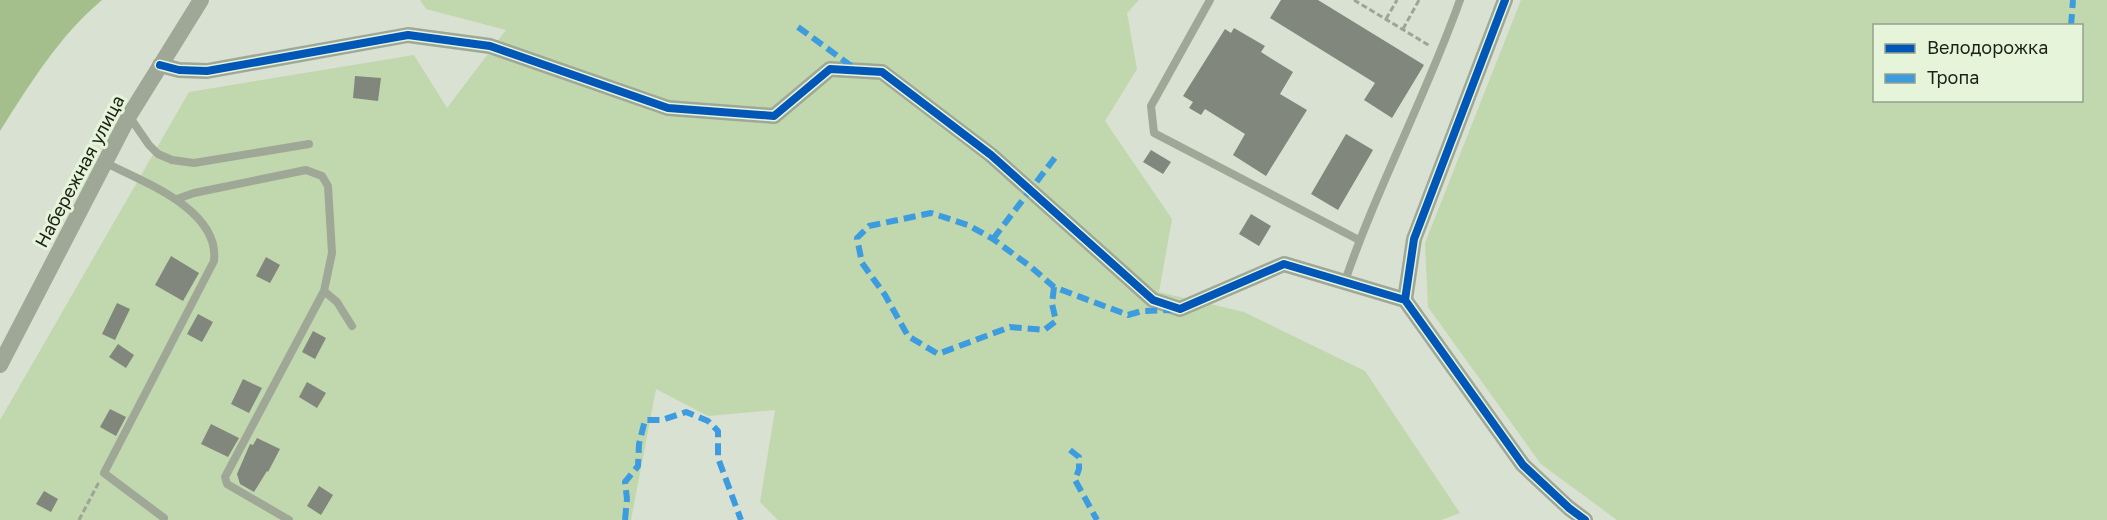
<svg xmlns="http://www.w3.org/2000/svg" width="2107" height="520" font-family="'Golos Text',sans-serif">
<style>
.green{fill:#c1d7ad;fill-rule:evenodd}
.water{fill:#a4bf8c}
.building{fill:#81877c}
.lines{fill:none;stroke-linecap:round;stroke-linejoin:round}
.path{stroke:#9ea597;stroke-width:3;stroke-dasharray:6 3;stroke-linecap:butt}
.service{stroke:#9fa797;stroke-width:8}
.minor{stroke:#9fa797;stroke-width:16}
.quiet{stroke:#3c9cdf;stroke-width:6;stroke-dasharray:12 6;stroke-linecap:butt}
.cycleway-casing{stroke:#e6f5d9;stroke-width:11}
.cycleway{stroke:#0057b8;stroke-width:8}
.labels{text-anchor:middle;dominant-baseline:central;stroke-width:6;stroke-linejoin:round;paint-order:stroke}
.street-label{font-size:18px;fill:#1c2218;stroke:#e6f5d9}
</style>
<rect width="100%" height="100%" fill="#d9e1d2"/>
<path class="green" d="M420,0h719l-12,13 10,56 -32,52 67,98 -13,73 85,20 121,59 95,142 -19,7h-663l-18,-18 15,-92 -67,6 -52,-27 -25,131h-631v-100l189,-328 225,-37 33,53 59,-78 -80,-21z
M1521,0h586v520h-490l-76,-56 -113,-157 -3,-64zM1874,26h208v74h-208z"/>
<path class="water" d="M0,0h102c-43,36 -72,84 -102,131z"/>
<path class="building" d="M1281,0h37l106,65 -32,53 -28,-18 11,-17 -105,-65z
M1234,28l31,18 -4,6 32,20 -13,22 27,16 -41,66 -33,-21 12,-21 -40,-25 -4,6 -12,-7 4,-6 -10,-6 42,-67 6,4z
M355,76l26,2 -3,23 -25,-3z
M1346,134l27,16 -35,60 -27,-16z
M1151,150l20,12 -8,12 -20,-12z
M1251,214l20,12 -12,20 -20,-12z
M171,256l28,17 -16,28 -28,-16z
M266,257l14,8 -10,18 -14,-7z
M117,303l13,6 -15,31 -13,-6z
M198,314l15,8 -11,20 -15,-8z
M313,331l13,7 -11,21 -13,-7z
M118,344l16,11 -8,13 -17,-11z
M243,379l19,9 -13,25 -18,-9z
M307,382l19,11 -9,15 -18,-11z
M110,409l16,8 -10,19 -16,-9z
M211,424l28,14 -11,19 -27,-13z
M257,438l23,11 -12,23 -1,-1 -13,21 -14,-8 -3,-10 13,-30 3,1z
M319,486l14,9 -12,20 -14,-9z
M44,491l14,8 -7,13 -15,-8z"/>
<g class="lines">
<path class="path" d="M1354,0l76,46
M1386,19l11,-19
M1403,29l16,-29
M79,520l20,-38"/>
<path class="service" d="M1210,0l-59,106 3,27 205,107
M129,116l20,29 9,9 14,6 22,3 115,-19
M104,162c37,19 116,47 110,99l-110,212 60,45
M177,199l17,-6 112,-23 16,6 6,10 4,67 -8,38 -99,186 2,7 62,36
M1345,281c33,-96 81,-185 115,-281
M324,291l13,11 15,24"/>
<path class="minor" d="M1505,0l-91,239 -9,61 118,165 46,43 16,12
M160,65l19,5 28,1 201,-36 82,11 178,62 106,8 56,-47 52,3 109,83 162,145 27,9 104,-45 121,36
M0,365l129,-249 72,-116"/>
<path class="quiet" d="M2071,26l2,-26
M798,27l56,41
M993,239l64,-84
M1054,287l-2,17 4,17 -12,9 -34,-3 -72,27 -30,-18 -23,-41 -23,-32 -5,-25 12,-12 62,-13 37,12 25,14 38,28 23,20 74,28 14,-4 29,-1
M1070,450l9,7v12l-4,11 22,40
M625,520l2,-21 -2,-17 13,-16 1,-22 6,-24h17l24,-8 22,9 10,10v27l23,62"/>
<g class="cycleway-casing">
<path id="cycleway" d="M1505,0l-91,239 -9,61 118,165 46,43 16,12
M160,65l19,5 28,1 201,-36 82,11 178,62 106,8 56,-47 52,3 109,83 162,145 27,9 104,-45 121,36"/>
</g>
<use href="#cycleway" class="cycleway"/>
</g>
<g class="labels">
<g class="street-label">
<text transform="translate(79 171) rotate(-62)">Набережная улица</text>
</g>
</g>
<rect x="1873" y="24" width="210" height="78" fill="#e6f5d9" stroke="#95a18c" stroke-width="1.5"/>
<rect x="1885" y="44" width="30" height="9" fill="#0057b8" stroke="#95a18c" stroke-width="1.5"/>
<text x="1927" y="54" font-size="18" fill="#1c2218">Велодорожка</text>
<rect x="1885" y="74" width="30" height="9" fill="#3c9cdf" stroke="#95a18c" stroke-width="1.5"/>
<text x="1927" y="84" font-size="18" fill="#1c2218">Тропа</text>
</svg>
